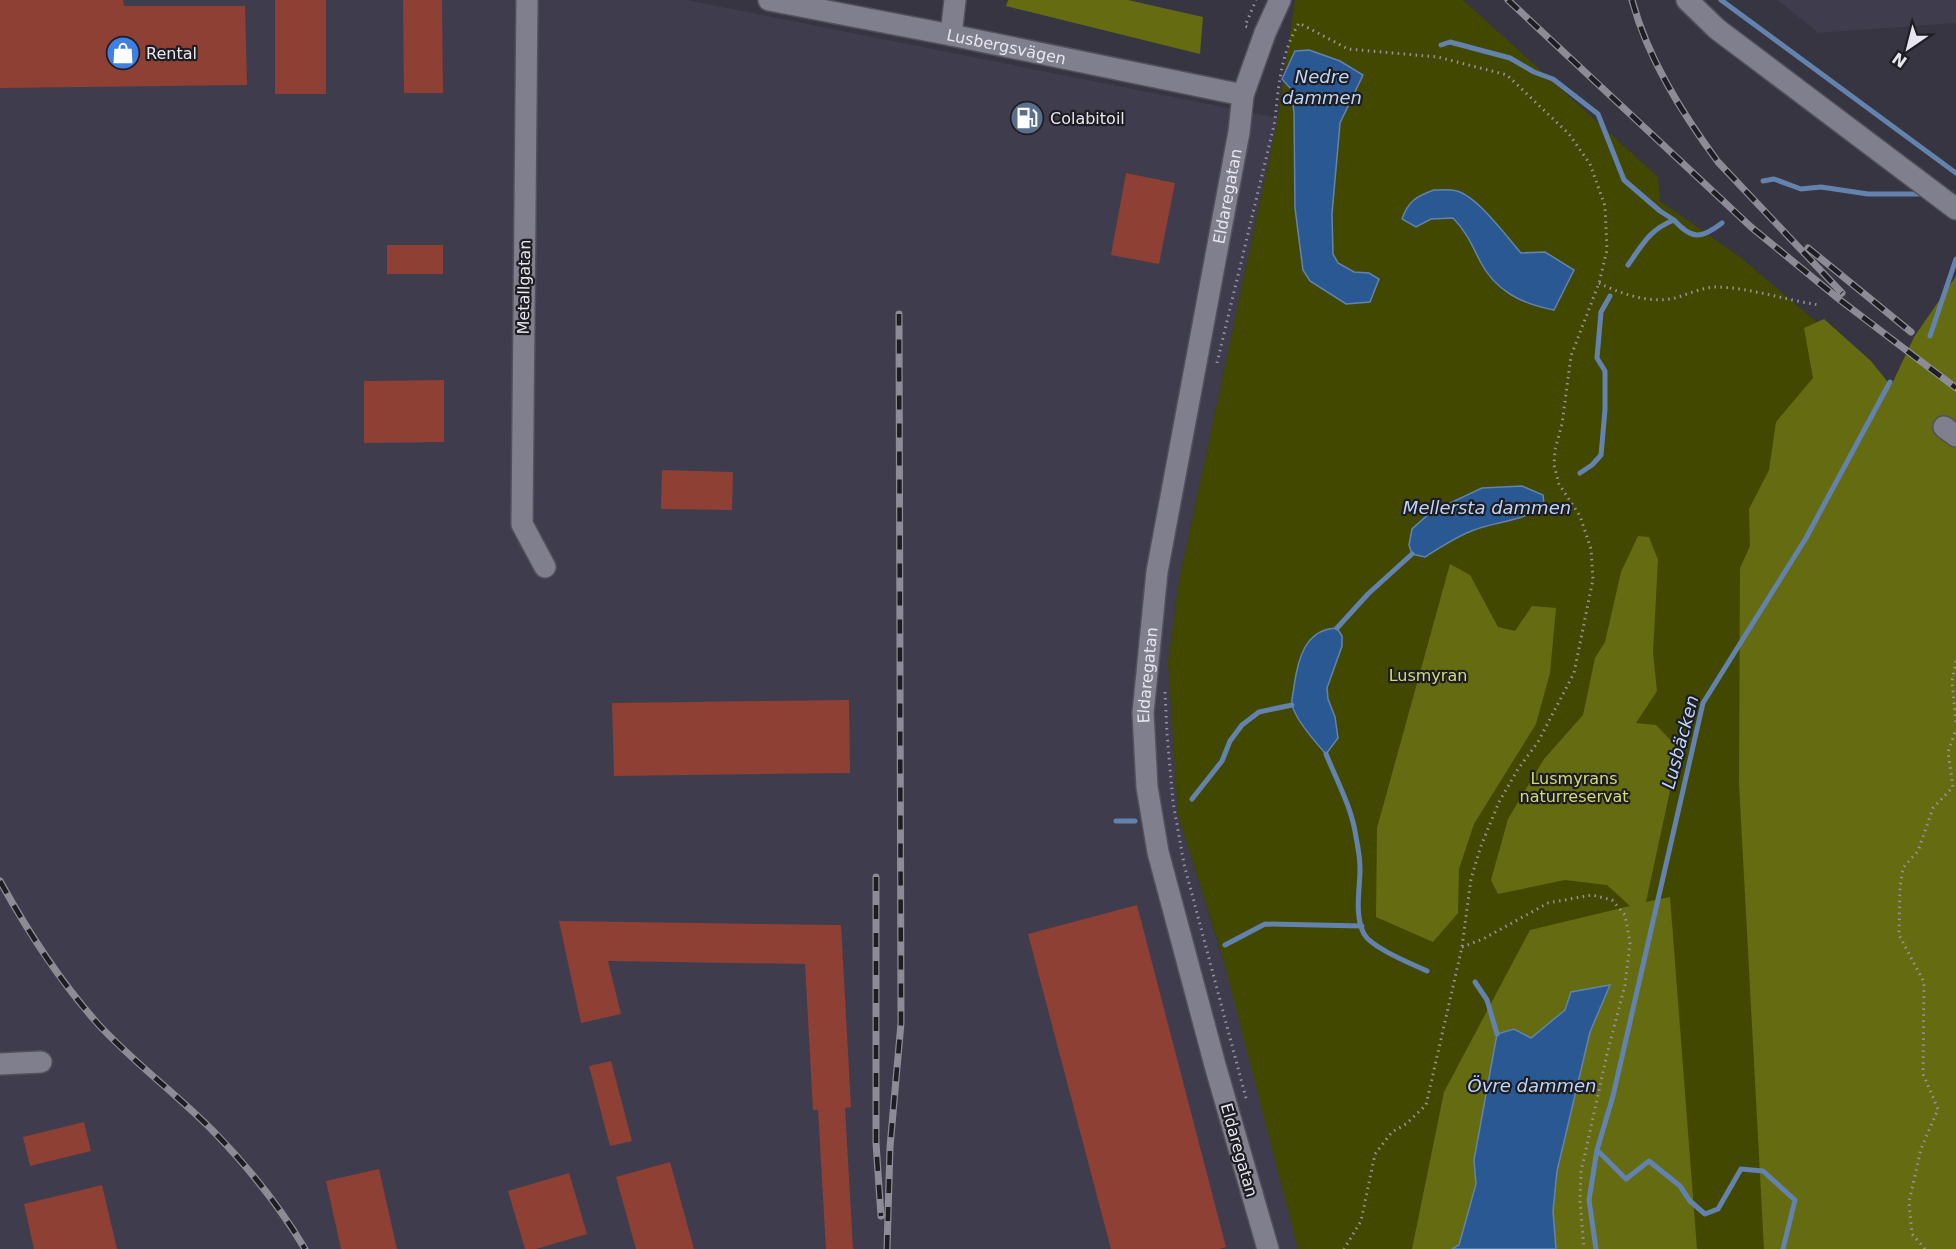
<svg xmlns="http://www.w3.org/2000/svg" width="1956" height="1249" font-family="'DejaVu Sans',sans-serif">
<style>
.built{fill:#3f3c4e}
.green{fill:#434800}
.forest{fill:#656b10}
.water{fill:#2a5892;stroke:#6383ae;stroke-width:1.5}
.lines{fill:none;stroke-linecap:round;stroke-linejoin:round}
.stream{stroke:#6383ae;stroke-width:5}
.building{fill:#8e4035}
.minor-casing{stroke:#52515b;stroke-width:24}
.path{stroke:#95949e;stroke-width:3;stroke-dasharray:1.5 4.5;stroke-linecap:butt}
.minor{stroke:#807f8d;stroke-width:21}
.rail-casing{stroke:#8d8c96;stroke-width:7}
.rail{stroke:#1e1d23;stroke-width:4.5;stroke-dasharray:14;stroke-linecap:butt}
.labels{text-anchor:middle;dominant-baseline:central;stroke-width:4.5;stroke-linejoin:round;paint-order:stroke}
.street-label{font-size:16px;fill:#e7e6ee;stroke:#1e1d23}
.poi-label{font-size:16px;fill:#e7e6ee;stroke:#1e1d23;text-anchor:start}
.park-label{font-size:16px;fill:#d2dd6d;stroke:#1e1d23}
.water-label{font-size:18px;font-style:italic;fill:#bcd6f8;stroke:#1e1d23}
</style>
<rect width="100%" height="100%" fill="#363541"/>
<path class="built" d="M0,0h687l591,118 -99,463 -11,80 10,154 135,434h-1313z
M1777,0h179v23l-137,10z"/>
<path class="green" d="M1295,0h168l195,177 2,24 80,56 118,100 98,892h-658l-75,-291 -45,-143 -10,-154 11,-80 99,-463z"/>
<path class="forest" d="M1008,0h120l75,17 -3,37 -194,-48z
M1956,276v973h-192l-25,-466 1,-215 10,-22 -1,-37 20,-39 7,-48 37,-44 -9,-50 20,-9 47,42 20,25 23,-49z
M1638,536l11,1 9,23 -5,93 4,38 -21,32 20,2 23,24 -33,153 24,-5 27,352h-285l32,-157 86,-162 100,-24 -23,-21 -42,-5 -67,14 -7,-14 17,-61 36,-60 39,-44 12,-57 10,-16 16,-70z
M1450,564l20,11 28,52 17,4 17,-25 24,2 -6,65 -14,51 -62,100 -15,45 -1,44 -25,29 -57,-25 1,-89z"/>
<path class="water" d="M1309,50l31,11 23,14 -23,48 -8,91 1,40 5,9 16,9 15,1 10,6 -9,23 -24,2 -36,-23 -7,-11 -8,-62 -1,-95 -3,-24 -9,-10 13,-28z
M1434,190c7,0 16,-1 23,1 21,6 50,46 64,62l24,-1 29,18 -20,40c-32,-6 -59,-19 -74,-49 -8,-16 -14,-30 -27,-43l-22,1 -15,8 -14,-8c6,-18 15,-23 32,-29z
M1522,486l21,9 1,9c-19,18 -47,17 -70,26 -17,6 -33,17 -49,27l-13,-3 -3,-9 3,-16 19,-17 51,-24z
M1337,628l5,8v10l-15,42 1,11 7,18 3,21 -12,16c-9,-10 -32,-36 -34,-50 -1,-5 2,-13 2,-18 4,-27 11,-57 43,-58z
M1610,985l-20,47 -33,139 -4,40 3,38h-104l7,-4 17,-61 -2,-24 23,-126 17,-5 17,9 34,-28 6,-18z"/>
<g class="lines">
<path class="stream" d="M1721,0l235,173
M1441,45l9,-3 60,16 24,14 19,7 45,35 26,66 36,31 14,9
M1763,181l11,-2 27,10 20,-2 47,7h56
M1628,265c15,-21 21,-35 46,-45 18,20 27,19 48,3
M1930,336l26,-77
M1580,473l12,-8 9,-10 4,-45v-39l-8,-13 4,-46 9,-16
M1337,628l31,-34 44,-40
M1326,754c11,27 26,54 30,83 2,10 4,22 4,32 0,21 -6,45 4,65 8,14 48,30 63,37
M1192,799l30,-38 8,-20 12,-16 17,-13 33,-7
M1116,821h19
M1225,945l40,-21 97,2
M1475,982l12,18 10,34
M1596,1249l-7,-49 8,-50
M1783,1249l12,-49 -32,-29 -22,-2 -23,40 -13,5 -15,-13 -10,-15 -31,-25 -23,18 -29,-29 16,-54 90,-393 103,-165 84,-156"/>
</g>
<path class="building" d="M0,0h123l1,6h121l2,79 -247,3z
M275,0h51v94h-51z
M403,0h39l1,93h-39z
M1126,173l49,10 -16,81 -48,-9z
M387,245h56v29h-56z
M444,380v62l-80,1v-62z
M662,470l71,2 -1,38 -71,-1z
M849,700l1,73 -236,3 -2,-73z
M1137,905l89,342 -7,2h-108l-83,-315z
M559,921l282,4 10,182 -6,1 8,141h-27l-8,-139h-5l-8,-146 -197,-3 13,53 -40,9z
M611,1061l21,80 -22,5 -21,-80z
M84,1122l7,29 -61,15 -7,-29z
M670,1162l24,87h-58l-20,-72z
M379,1169l18,80h-56l-15,-68z
M569,1173l18,61 -51,15h-11l-17,-58z
M102,1185l15,64h-83l-10,-45z"/>
<g class="lines">
<g class="minor-casing">
<g id="minor">
<path d="M527,0l-5,524 23,43"/>
<path id="s1" d="M769,0l182,35 292,60"/>
<path d="M1687,0l30,29 239,180"/>
<path d="M951,35l4,-35"/>
<path d="M1944,427l12,9"/>
<path d="M0,1064l41,-2"/>
<path id="s2" d="M1268,1249l-53,-184 -57,-213 -11,-65 -4,-74 14,-141 82,-440 4,-37 22,-62 15,-33"/>
</g>
</g>
<path class="path" d="M1247,27l-2,-1 11,-26
M1599,283c22,11 51,21 76,15 13,-4 26,-10 40,-11 32,0 71,13 104,18
M1217,363l58,-242c3,-33 6,-68 24,-98l49,26 90,8 69,18 62,59 21,30 15,42 2,44 -8,33 -28,73 -9,68 -7,26 -1,15 5,19 21,32 11,33 2,30 -19,94 -36,69 -20,27 -19,33 -18,44 -10,33 -9,68 -36,158 -20,19 -14,8 -17,22 -14,67 -17,28
M1956,661l-4,20 4,43
M1165,692l2,42 6,68 11,62 63,238
M1462,947l21,-8 65,-36 44,-8 20,5 13,15 5,28 -5,42 -18,69 -26,118 -1,28 4,49
M1925,1249l-13,-15 -3,-32 12,-53 17,-40 -15,-35 1,-92 -25,-47 1,-48 3,-19 15,-17 15,-43 20,-21 -5,-35 8,-23"/>
<use href="#minor" class="minor"/>
<g class="rail-casing">
<path id="rail" d="M1508,0l243,227 89,73 116,88
M1632,0c16,59 50,113 86,162l124,131
M1808,248l103,84
M876,877v266l5,73
M0,881c28,51 59,99 98,143 36,39 80,71 117,109 34,35 65,74 90,116
M887,1249l3,-102 11,-124 -2,-709"/>
</g>
<use href="#rail" class="rail"/>
</g>
<defs>
<g id="shop-disc" transform="scale(1.725)"><circle r="9.5" fill="#3f7fe0" stroke="#1e1d23"/><path d="M-5-2.5h2.3a2.7 3.5 0 0 1 5.4 0H5L5.5 6h-11ZM-1.5-2.5h3a1.5 2.3 0 0 0-3 0Z" fill="#fff"/></g>
<g id="fuel-disc" transform="scale(1.725)"><circle r="9.5" fill="#5c6f8a" stroke="#1e1d23"/><path d="M-5.5-6h7V0h2V4h1.3V-2.5L3-4.5l.8-.8L6-3V5H2.5V1h-1V6h-7ZM-4.2-4.7v3.2H.2V-4.7Z" fill="#fff"/></g>
</defs>
<g fill-rule="evenodd">
<use href="#shop-disc" x="123" y="53"/>
<use href="#fuel-disc" x="1027" y="118"/>
</g>
<g class="labels">
<g class="street-label">
<text stroke="none"><textPath href="#s1" startOffset="242">Lusbergsvägen</textPath></text>
<text stroke="none"><textPath href="#s2" startOffset="1076">Eldaregatan</textPath></text>
<text transform="translate(524 287) rotate(-89)">Metallgatan</text>
<text stroke="none"><textPath href="#s2" startOffset="590">Eldaregatan</textPath></text>
<text transform="translate(1239 1150) rotate(74)">Eldaregatan</text>
</g>
<g class="poi-label">
<text x="146" y="53">Rental</text>
<text x="1050" y="118">Colabitoil</text>
</g>
<g class="park-label">
<text x="1428" y="675">Lusmyran</text>
<text x="1574" y="778">Lusmyrans<tspan x="1574" dy="18">naturreservat</tspan></text>
</g>
<g class="water-label">
<text x="1322" y="76">Nedre<tspan x="1322" dy="21">dammen</tspan></text>
<text x="1487" y="507">Mellersta dammen</text>
<text transform="translate(1680 742) rotate(-75)">Lusbäcken</text>
<text x="1532" y="1085">Övre dammen</text>
</g>
</g>
<g transform="translate(1908 48) rotate(215)" stroke="#1e1d23" stroke-width="4.5" paint-order="stroke">
<path d="M0-4.5L10 22L0 15L-10 22Z" fill="#e7e6ee"/>
<text y="-9" font-size="16" font-weight="bold" text-anchor="middle" fill="#e7e6ee">N</text>
</g>
</svg>
